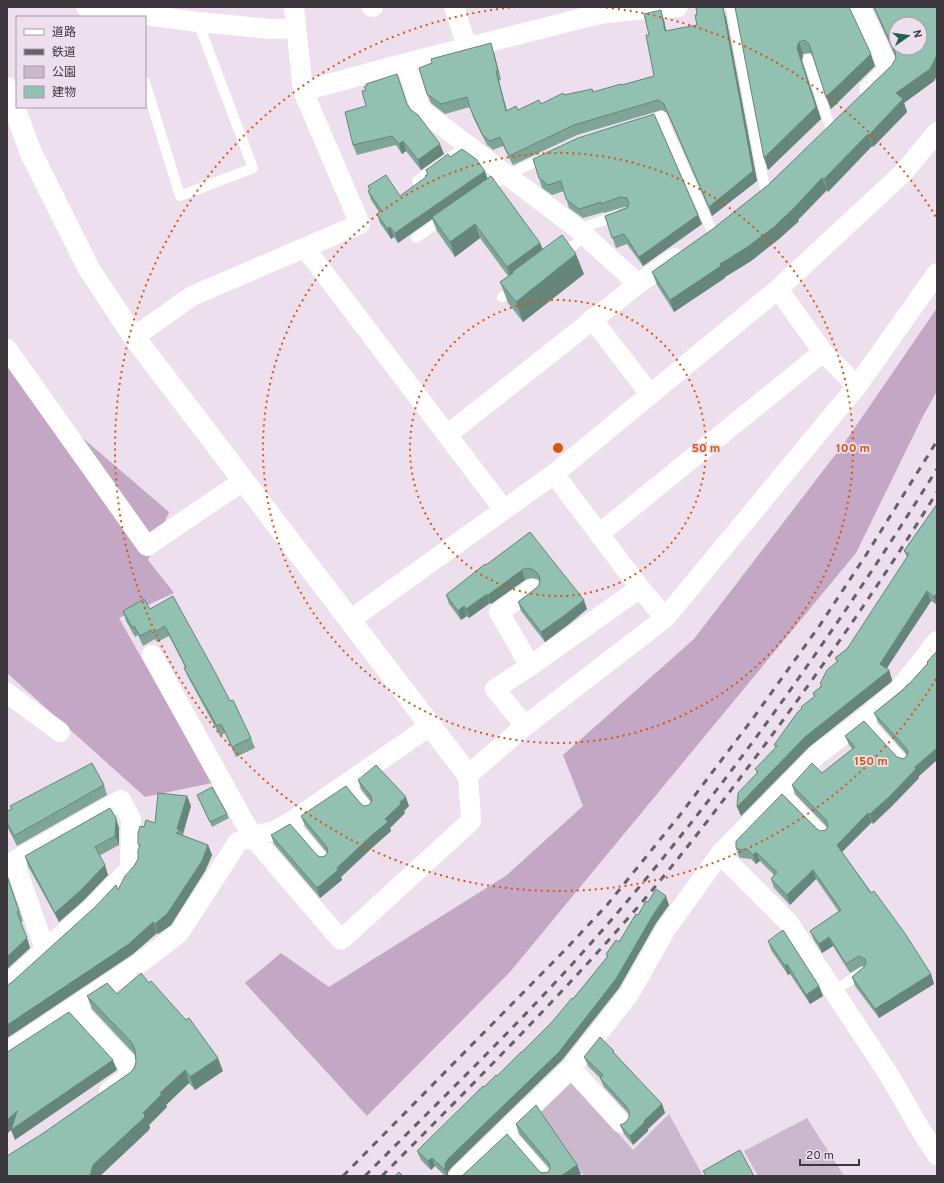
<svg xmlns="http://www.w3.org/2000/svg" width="944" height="1183" font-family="Overpass,'Noto Sans JP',sans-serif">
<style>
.green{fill:#ccb8cd}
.forest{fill:#c3a7c5}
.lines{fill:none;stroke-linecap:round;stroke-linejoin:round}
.service{stroke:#fff;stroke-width:10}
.minor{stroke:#fff;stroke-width:20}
.tertiary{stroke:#fff;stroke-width:22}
.rail{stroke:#676068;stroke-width:3;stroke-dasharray:7 7;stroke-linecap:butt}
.wall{fill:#7ea598}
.shaded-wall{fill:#66867c}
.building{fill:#92c0b1;stroke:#66867c;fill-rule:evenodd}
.ring{fill:none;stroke:#d75611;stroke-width:2;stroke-dasharray:2 4}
.centre{fill:#d75611;stroke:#eddfee;stroke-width:2}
.ring-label{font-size:12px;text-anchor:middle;font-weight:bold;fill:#d75611;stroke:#eddfee;stroke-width:3.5;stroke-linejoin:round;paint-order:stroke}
</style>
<rect width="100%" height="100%" fill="#eddfee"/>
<path class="green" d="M572,1082l61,68 36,-36 34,62h-119l-43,-64z
M807,1118l37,58h-86l-14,-25z"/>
<path class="forest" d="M937,308v83l-15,27 -66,135 -346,419 -143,144 -122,-133 36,-30 48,34 178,-112 76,-69 -20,-51 131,-116 151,-197z
M7,365l15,21 147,126 -21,48 26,33 -55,25 93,165 -67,14 -138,-124z"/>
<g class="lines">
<path class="service" d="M731,7l34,182
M808,59l22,68
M145,82l35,114 73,-28 -55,-146
M642,122l19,-6 51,115
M417,181l49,-35
M485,190l22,-15 39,-18
M578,229l41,-14
M416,238l30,-21
M560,255l26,-19
M502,297l14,-10
M865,718l40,44
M348,783l21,26
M783,791l42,43
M292,821l33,39
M834,991l29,-19
M507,1129l40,47"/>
<path class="minor" d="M86,7l112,15 73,7 24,-1
M372,7h1
M454,7l13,40
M860,7l29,62 -20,20
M406,63l15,47 157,119 60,55 37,-26
M303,91l103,-28 193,-49 36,-4 43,-3
M305,248l199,262
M778,289l45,63 34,34
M592,319l58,75
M134,337l58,-41 168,-72 -57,-133 -9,-84
M7,349l140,197 96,-65
M447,435l191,-151
M554,474l86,114 25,30
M599,534l224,-182
M350,620l204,-146 224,-185 126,-117 33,-40
M152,655l100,181 89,104 130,-119 -3,-46 57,-49 -30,-37 35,-23 110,-78
M530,666l-31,-54 33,-23
M7,693l53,39
M525,726l140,-108 192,-232 80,-113
M720,854l68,68 101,153 30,52 18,28
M7,985l38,-35 46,-41 39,-40 1,-50 -10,-19 -107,61 31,89
M74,1007l54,57 1,12 -20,15
M7,1052l133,-89 39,-30 59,-91 14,-6 22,-5 18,-10 138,-95
M571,1068l50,55
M459,1176l112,-108 58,-74 37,-65 54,-75 97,-99 48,-37 34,-28 38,-49"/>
<path class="tertiary" d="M7,88l24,65 58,116 45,68 334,438"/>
<path class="rail" d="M343,1176l222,-226 42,-45 73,-90 74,-98 66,-92 46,-70 71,-114
M365,1176c84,-85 170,-167 248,-258 120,-140 226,-292 324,-449
M382,1176c84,-85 169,-170 248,-260 42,-48 81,-99 119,-150 67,-89 130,-180 188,-274"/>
</g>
<path class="wall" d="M722,7l4,10 31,164 -45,35 -45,-103 -5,-3 -85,25 -64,30 -10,-19 -10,4 -6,-5 -14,-28 -3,-10 -25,7 -14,-11 -4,-9 67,-41 7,27 -2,1 8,29h11l23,-6 23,-9 28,-6 1,3 29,-7 32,-9 -5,-41 15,-15 2,11 31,-6z
M735,7l140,59 -44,43 -18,-53 -3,-3 -7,1 -1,7 19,58 -53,51z
M873,7h64v69l-3,5 -30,22 3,9 -34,35 -1,-1 -44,46 -1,-2 -29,30 1,1 -20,18 -28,22 -26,16v1l-51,34 -17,-27 -5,-13 62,-44 54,-43 124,-120 4,-7 -1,-2z
M397,74l10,31 37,49 -23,16 -15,-19 -4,3 -6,-9 -39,10 -4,-10 13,-39z
M450,157l37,22 53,64 3,7 41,24 -61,48 -15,-19 -8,-21 8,-6 -28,-38 -25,19 -18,-26 -5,-12 -34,24 -4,-6 -3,2 -11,-16 -3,-9 2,-2 -8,-12 -3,-9 1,-2 -1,-3 32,10 26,-18 -1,-2 2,-2 -1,-4z
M533,159l165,56 4,9 -59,42 -16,-22 -11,4 -11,-32 22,-9h-3l-20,6v-1l-21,6 -14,-10 -5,-17 -12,4 -10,-7z
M937,504v101l-6,-4 -45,68 3,1 3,10 -1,2 -82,65 -68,69 16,-43 -2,-4 21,-21 -2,-3 28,-36 -1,-2 13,-10 -1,-4 8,-7 -1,-2 17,-22 -2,-4 12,-9 60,-92 -3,-6z
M530,532l57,77 -18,15 -24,18 -24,-31 -3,-9 17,-13 4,-4 1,-4 -3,-2 -6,-1 -6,2 -34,24 -1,-1 -21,15 -2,-2 -6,4 -12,-16 -3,-9z
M150,609l80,92 21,37 4,10 -19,9 -11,-24 -5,3 -32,-59 -4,-9 1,-1 -16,-31 -12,6 -2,-3 -12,7 -5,-11 -3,2 -9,-16 -3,-10z
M937,651v109l-18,16v2l-27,28 -19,18 -1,-2 -30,30 89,122 3,10 -55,34 -24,-32 -3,-9 13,-10 -3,-1 -12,7 -17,-27 -11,7 -8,-13 -4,-9 29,-19 -23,-33 -26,26 -16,-17 -3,-9 3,-4 -14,-14 -4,3 -5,-5 -10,-1 -2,-1 -3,-9 81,-19 3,2 6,-1 1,-3 -32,-33 -3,-9 30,-12 30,-24 -3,-4 -4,-9 52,21 6,2 3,-2 1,-2 -29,-33 -4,-9 35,-29 19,-20 -1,-2z
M358,780l51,26 -5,5 1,2 -15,15 1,3 -17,15 -33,31 1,3 -22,18 -46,-54 -3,-9 46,20 3,2 5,-1 2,-3 -22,-27 -4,-10 60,-12 3,2 5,-1 2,-3 -10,-13z
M104,785l3,10 -90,51 -10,-20v-15l4,-2 -1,-3z
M197,795l30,19 2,4 -17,9z
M187,796l4,10 -8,29 25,10 4,10 -7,16 -34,54 -13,9 -1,-1 -24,21 -126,84v-53l4,-2 107,-93 16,-24 4,-7 1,-12 -1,-3 6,-17 11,-4z
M119,828v17l-20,11 9,19 -25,26 -24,21 -31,-56 -3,-10z
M7,875l16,46 -3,1 10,26 -23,21z
M648,902l21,3 -13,18 -37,65 -57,72 -111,108 -3,4v4h-3l-10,-10 -4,4 -10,-10 -4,-9 67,-64 13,-11 24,-23 31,-31 21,-23 34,-42 -1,-3 13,-12 19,-27z
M768,941l51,45 4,10 -13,8 -20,-30 -2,1 -17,-25z
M117,994l106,77 -28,19 -6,-7 -23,22 1,2 -18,18 1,3 -1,1v1l-49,46h-93l1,-20 34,-22 89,-62 3,-4 2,-6 -1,-7 -43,-46 -5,-13z
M615,1055l47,49 3,9 -17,16v2l-15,14 -9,-11 -4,-9 5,-2 4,-5v-4l-25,-27 -4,-9 -12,-12 -4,-9z
M516,1124l61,41 4,9 -119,2 77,-5 3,2 6,-1 2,-3 -31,-35z"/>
<path class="shaded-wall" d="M722,7l4,10 31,164 -45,35 -3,-9z
M661,10l3,10 4,21 -3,-10z
M799,42l4,12 -1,7 19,58 -53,51 -4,-12z
M491,43l3,10 7,27 -3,-9z
M871,54l4,12 -44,43 -5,-12z
M937,55v21l-3,5 -30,22 3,9 -34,35 -4,-12 27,-42z
M496,71l3,10 10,39 -3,-9z
M868,134l4,12 -44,46 -4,-13z
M403,141l3,10 -4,3 -3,-10z
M440,144l4,10 -23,16 -3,-10z
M485,171l3,9 -56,37v2l-34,24 -3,-10z
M822,178l5,12 -29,30 1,1 -20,18 -28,22 -26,16v1l-51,34 -4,-12 50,-36 74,-56z
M698,215l4,9 -59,42 -4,-9z
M475,224l5,14 -25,19 -5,-15z
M390,227l4,10 -3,2 -4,-10z
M540,243l6,14 -34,25 -5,-15z
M576,254l8,20 -61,48 -7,-20z
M522,570l3,10 -34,24 -3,-9z
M927,591l4,10 -48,73 -3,-10z
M937,593v11l-3,-7z
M487,594l3,9 -21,15 -3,-9z
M584,600l3,9 -18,15 -24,18 -4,-10z
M464,606l3,10 -6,4 -3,-9z
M889,670l3,10 -1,2 -82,65 -68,69 -4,-9 68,-70z
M937,748v12l-18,16v2l-27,28 -19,18 -3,-10 45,-47z
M187,796l4,10 -9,29 -1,-5 -4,-1z
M406,797l3,9 -5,5 1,2 -15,15 1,3 -17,15 -33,31 1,3 -22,18 -3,-10 68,-69 15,-17z
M868,813l4,9 -32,32 -3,-9z
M116,818l3,10v17l-4,-9z
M208,845l4,10 -7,16 -34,54 -13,9 -3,-10z
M756,852l4,9 -4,3 -3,-9z
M105,865l3,10 -25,26 -24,21 -4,-9z
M813,870l3,9 -26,26 -3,-10z
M666,896l3,9 -13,18 -37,65 -57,72 -111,108 -3,4v4h-1l-2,-6v-6l3,-5 205,-244z
M153,922l4,11 -24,21 -126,84v-13z
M829,937l4,9 -11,7 -3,-9z
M27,938l3,10 -23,21v-12z
M787,964l3,10 -2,1 -3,-9z
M931,974l3,10 -55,34 -4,-9z
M819,986l4,10 -13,8 -4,-9z
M218,1058l5,13 -28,19 -5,-13z
M113,1060l4,10 -102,70 -4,-10 -4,4v-14l10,-9z
M185,1070l4,13 -23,22 1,2 -18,18 1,3 -1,1v1l-49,46h-10l3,-11 67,-72z
M662,1104l3,9 -17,16v2l-15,14 -3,-9 14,-15z
M432,1158l3,8 -4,4 -3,-9z
M577,1165l4,9 -3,2h-17z"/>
<path class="building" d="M696,7h26v1h1l30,163 -44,36 -45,-103 -6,-4 -84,25 -65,31 -9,-19 -10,4 -7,-5 -13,-28 -3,-11 -26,7 -14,-10 -8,-26 13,-5 -1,-4 60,-16 7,28h-2l10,40 10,-5 2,4 21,-10 2,4 22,-11 1,2 28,-6 1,3 28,-8 1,1 32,-9 -8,-41h3l-5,-21 17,-4 4,21 32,-6 -2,-10h2z
M735,7h114l22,47 -45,43 -17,-53 -4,-4 -6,2 -2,6 19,59 -52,51z
M874,7h63v48l-7,14 -34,24 7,6 -34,36 -1,-1 -44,45 -2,-1 -28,30 -20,19 -28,21 -26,16 1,2 -51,34 -18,-28 62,-44 54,-43 124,-120 4,-7 -1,-6zM896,24h24v24h-24z
M397,74l10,30 4,6 7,5 22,29 -22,16 -15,-19 -4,3 -7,-8 -39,9 -8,-33 21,-6 -4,-15 4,-1 -2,-3 3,-1 -1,-2z
M654,114l44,101 -59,42 -15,-23 -12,4 -7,-22 22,-8 2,-4 -2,-6 -7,-1 -19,7v-2l-22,7 -13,-10 -5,-18 -13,4 -9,-7 -6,-19 45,-21z
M462,149l14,10 9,12 -90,62 -5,-6 -3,2 -10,-15 4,-4 -13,-19 2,-2 -2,-3 18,-11 14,21 26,-19 -1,-1 3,-2 -2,-4 22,-16 2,3z
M491,176l49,67 -33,24 -32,-43 -25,18 -18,-25z
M562,235l14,19 -60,48 -16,-20 13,-9 -1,-1z
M937,504v89l-3,4 -7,-6 -47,73 9,6 -2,2 -82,65 -68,70 1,-14 20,-21 -3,-3 22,-23 -3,-1 23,-32 5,-5 -1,-1 14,-11 -2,-3 9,-7 -2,-2 7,-14 11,-9 -3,-3 12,-9 62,-95 -5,-3z
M530,532l54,68 -19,15 -24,17 -23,-30 17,-13 4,-4 1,-7 -2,-4 -4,-4 -6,-2 -6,2 -34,25 -1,-1 -21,15 -2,-3 -6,5 -12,-16 39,-31 1,1z
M173,596l42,76 15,29 3,-1 18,38 -19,9 -11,-23 -4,2 -33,-58 2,-1 -21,-41 -12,7 -2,-3 -11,6 -6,-10 -2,1 -9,-16 21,-12 6,10z
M937,651v97l-22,19 1,2 -27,28 -19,17 -2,-1 -31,32 34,48 3,-2 30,41 27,42 -56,35 -23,-32 13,-11 1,-4 -1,-3 -6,-3 -13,8 -17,-27 -10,7 -9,-13 31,-21 -28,-40 -26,25 -16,-16 6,-7 -21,-20 -3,3 -5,-5 -11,-1 -1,-1v-7l46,-47 35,35 3,2 6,-1 2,-4 -2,-6 -34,-35 20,-22 10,10 33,-26 -10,-11 19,-15 33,36 6,2 3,-2 2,-5 -2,-4 -32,-35 29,-23 5,-6h1l19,-21 -1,-1z
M92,763l12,22 -90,51 -7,-13v-12l5,-2 -2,-3z
M376,765l30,32 -6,5 1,2 -16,15 3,3 -17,14 -34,32 1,2 -21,18 -46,-53 19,-11 27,31 3,2 5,-1 3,-4 -1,-5 -26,-31 45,-30 15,18 3,2 5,-1 3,-4 -1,-5 -13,-16z
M212,787l15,27 -17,8 -13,-27z
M158,793l29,3 -10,33 4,1 -5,3 32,12 -6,16 -35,53 -12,10 -2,-2 -24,22 -122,81v-40l4,-2 84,-76 21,-22 2,5 7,-14 9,-10 4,-7v-9l2,-5 -2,-1v-11l2,-7 4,1 2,-7 9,3z
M110,808l6,10 -1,18 -20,11 10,18 -25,26 -25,22 -30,-57z
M7,876l12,35 -2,1 10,26 -20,19z
M656,889l10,7 -13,19 -37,64 -57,73 -111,107 -3,5v6l-13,-12 -4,3 -11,-10 66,-65 1,1 12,-12 1,1 24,-24v1l31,-31 20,-24 1,1 35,-43 -2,-2 10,-14 3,2 17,-28 2,1 8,-14 2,1z
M783,930l36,56 -13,9 -19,-31 -2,2 -17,-25z
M141,973l8,10 2,-2 35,39 3,-2 29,40 -28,19 -5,-7 -25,23 2,1 -19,19 2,2 -1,1 1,1 -52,48 -3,11h-83v-20l35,-22 89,-62 3,-4 2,-6 -1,-12 -3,-7 -45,-47 20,-13 10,11z
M69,1012l44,48 -102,70 6,-19 -10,9v-68l2,-1z
M600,1037l14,14 -1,1 49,52 -18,17 1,1 -15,14 -10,-11 5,-2 4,-5v-7l-3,-5 -26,-28 3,-3 -19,-18z
M536,1105l41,60 -16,11h-99l45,-42 32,37 3,2 6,-1 2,-3 -1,-6 -33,-39z
M740,1150l14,26h-48l-3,-5z
M399,1172l4,4h-8z"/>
<g class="ring">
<circle cx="558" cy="448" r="148"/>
<circle cx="558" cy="448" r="295"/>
<path d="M936 679A443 443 0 1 1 516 7M600 7A443 443 0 0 1 936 217"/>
</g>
<circle cx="558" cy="448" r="6" class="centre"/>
<g class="ring-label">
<text x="706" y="452">50 m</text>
<text x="853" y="452">100 m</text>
<text x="871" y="765">150 m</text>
</g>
<rect width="944" height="1183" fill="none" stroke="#3c373d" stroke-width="16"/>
<rect x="16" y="16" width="130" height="92" fill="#eddfee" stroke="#a69ca7"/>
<rect x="24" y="29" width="20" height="6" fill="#ffffff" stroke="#a69ca7"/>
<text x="52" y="36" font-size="12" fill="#3c373d">道路</text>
<rect x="24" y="49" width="20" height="6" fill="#676068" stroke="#a69ca7"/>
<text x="52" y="56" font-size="12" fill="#3c373d">鉄道</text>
<rect x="24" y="66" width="20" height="12" fill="#ccb8cd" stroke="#a69ca7"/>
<text x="52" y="76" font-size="12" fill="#3c373d">公園</text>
<rect x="24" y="86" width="20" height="12" fill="#92c0b1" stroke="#a69ca7"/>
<text x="52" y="96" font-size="12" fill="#3c373d">建物</text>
<g transform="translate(908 36) rotate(77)"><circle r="19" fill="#eddfee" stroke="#a69ca7"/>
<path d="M0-3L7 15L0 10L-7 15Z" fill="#226352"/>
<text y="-6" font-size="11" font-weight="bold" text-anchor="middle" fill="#3c373d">N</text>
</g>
<path d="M800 1159v6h59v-6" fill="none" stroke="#3c373d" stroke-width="2"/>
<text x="806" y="1159" font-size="12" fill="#3c373d" stroke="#eddfee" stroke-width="3" paint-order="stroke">20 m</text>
</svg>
